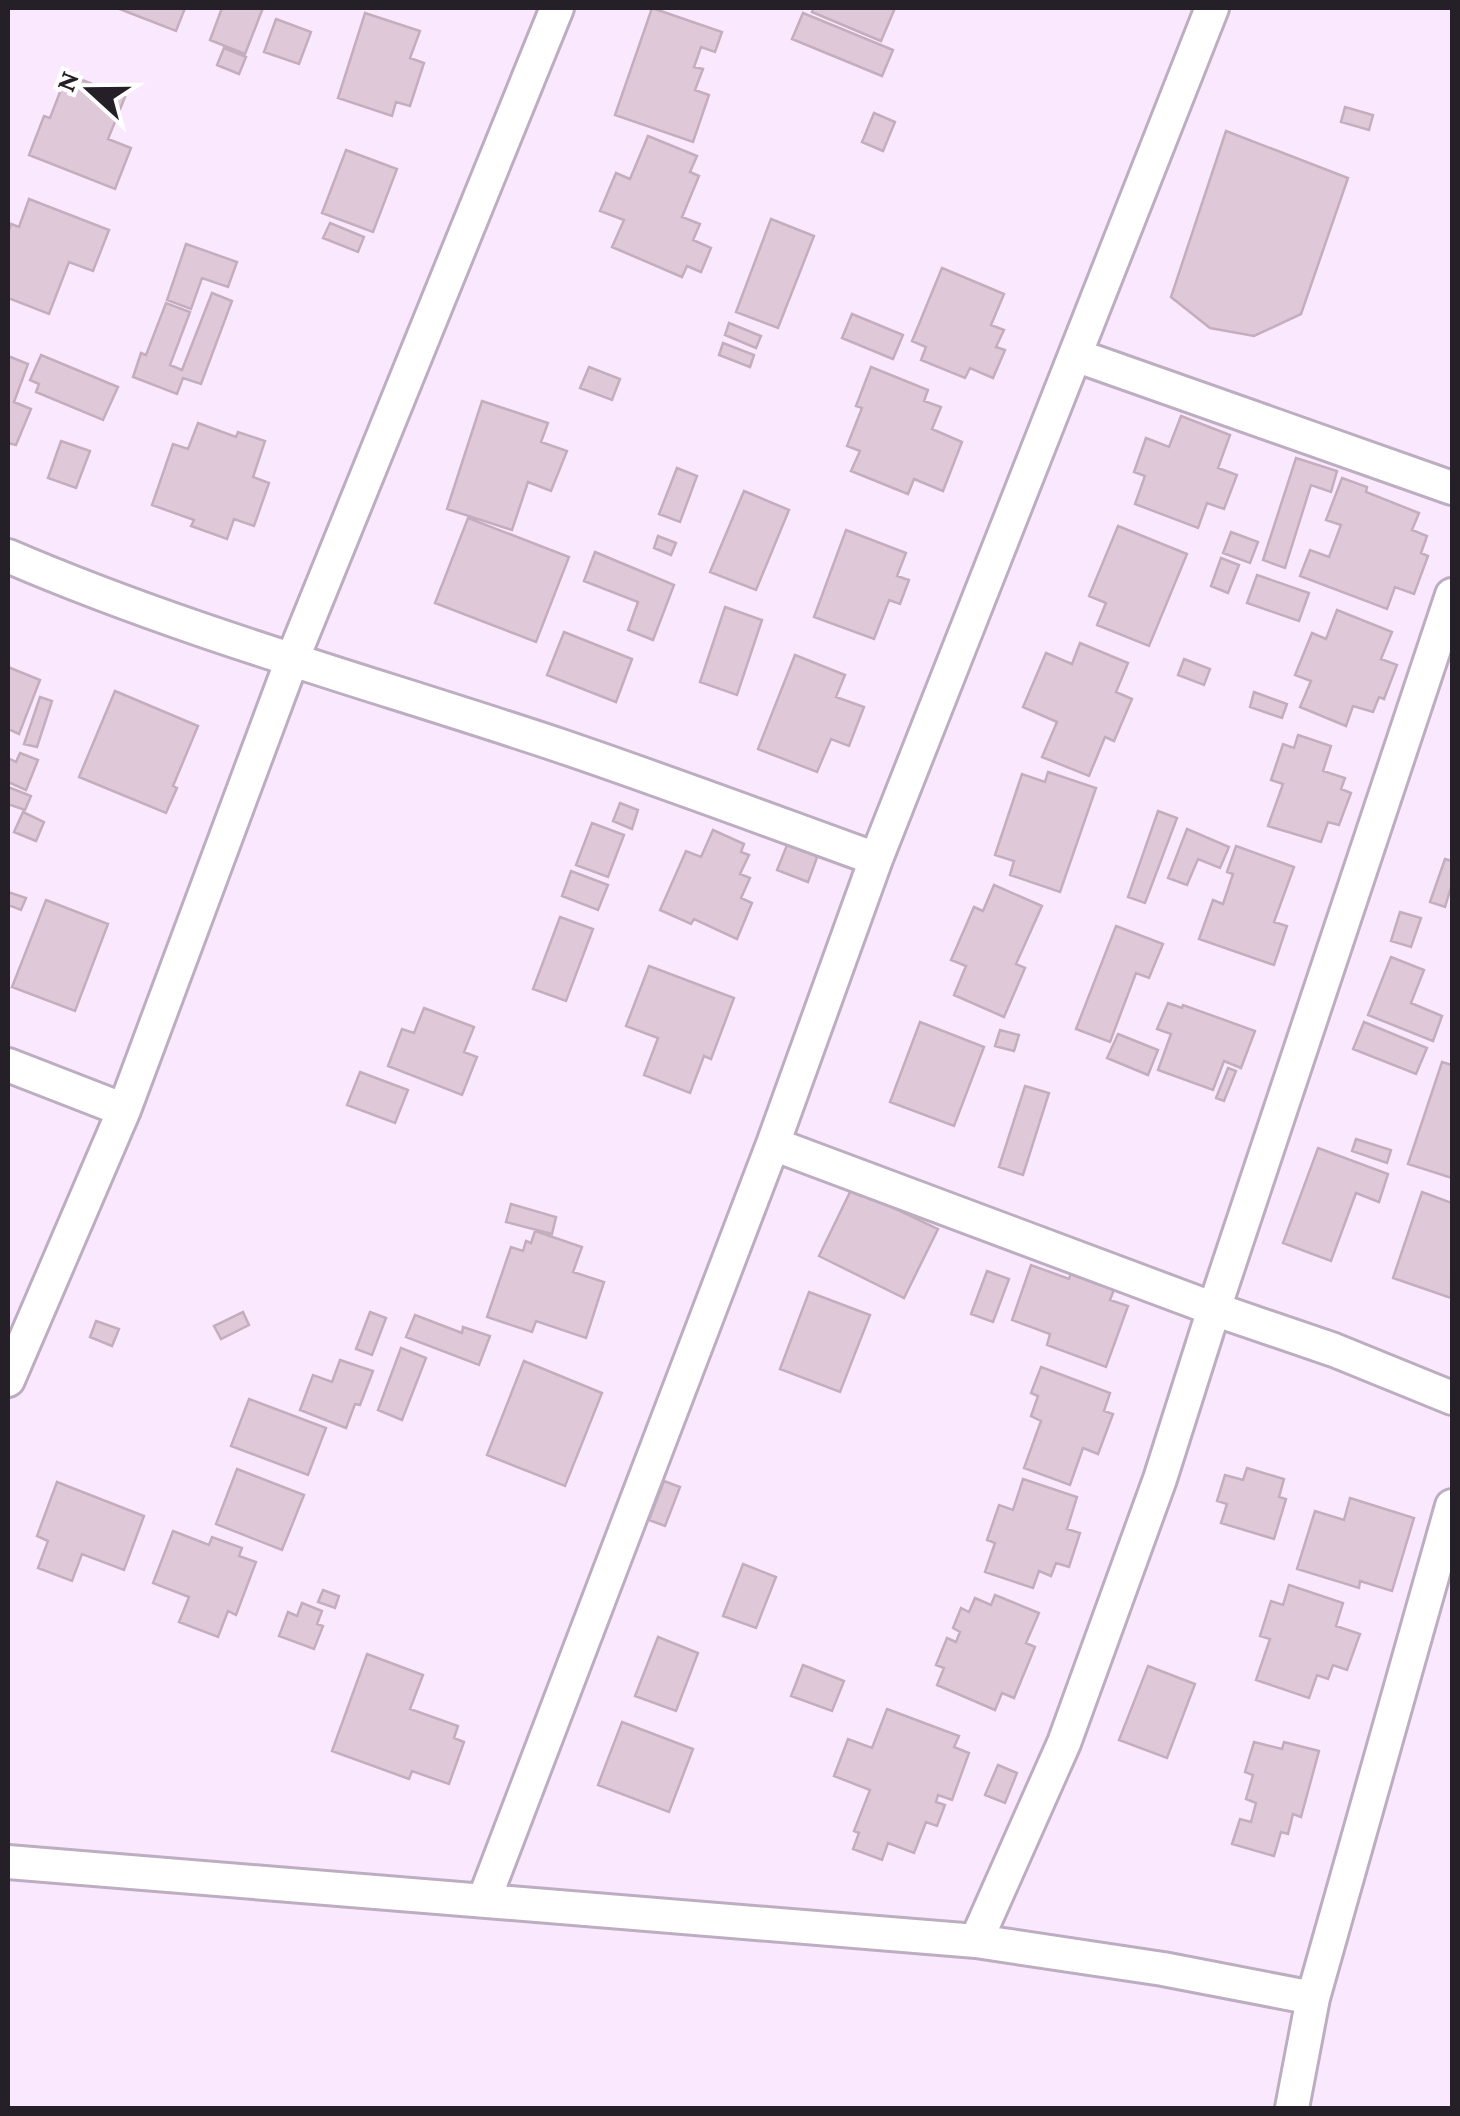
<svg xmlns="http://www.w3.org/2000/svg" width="1460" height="2116" font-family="'Crimson Pro',serif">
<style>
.building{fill:#dfc8d8;stroke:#c4aebd;stroke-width:2.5}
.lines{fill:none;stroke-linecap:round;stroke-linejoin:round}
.street-casing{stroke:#bdadc1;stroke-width:38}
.street{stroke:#fff;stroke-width:32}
</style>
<rect width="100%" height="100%" fill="#fae9fe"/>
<path class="building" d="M117,8h68l-9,23z
M222,8h41l-18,46 -35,-14z
M652,8l70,24 -7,20 -14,-5 -7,20 9,2 -8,21 14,5 -16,47 -78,-27z
M814,8h81l-14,33 -69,-29z
M365,13l55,18 -10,27 14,5 -14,43 -14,-4 -4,14 -54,-18z
M803,13l90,37 -11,26 -90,-37z
M276,19l35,13 -12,32 -35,-12z
M224,48l22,9 -7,17 -22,-9z
M67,74l58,23 -17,42 23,9 -16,41 -86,-34 15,-39 6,2z
M1345,107l28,8 -4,15 -28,-8z
M874,113l21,9 -12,29 -21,-9z
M1226,131l122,47 -47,136 -47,22 -44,-8 -39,-31z
M648,136l49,20 -7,16 9,4 -17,41 18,7 -7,16 18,8 -10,24 -14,-6 -5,11 -70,-30 12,-27 -24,-9 16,-38 14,6z
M346,150l51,19 -24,63 -51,-19z
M29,199l80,31 -16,41 -24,-9 -20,52 -41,-16v-65l3,-9 8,3z
M771,219l43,17 -36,92 -42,-16z
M330,223l34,14 -6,15 -35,-14z
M186,244l51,18 -9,25 -26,-9 -11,31 -24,-9z
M942,268l62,26 -13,31 13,5 -8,17 9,3 -12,28 -23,-10 -5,10 -44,-18 5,-13 -14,-6z
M212,293l20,8 -31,83 -18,-6 -6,16 -44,-17 8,-24 5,2 20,-52 24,9 -20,53 12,5z
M852,314l51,21 -10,24 -51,-21z
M729,323l32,13 -5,12 -31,-13z
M723,343l31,12 -4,12 -31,-12z
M41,355l77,32 -15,33 -67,-28 3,-8 -9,-4z
M8,356l20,8 -14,38 17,7 -15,36 -8,-2z
M589,367l31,12 -8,21 -32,-12z
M871,367l57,23 -4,11 17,6 -9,22 30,13 -19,49 -29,-12 -6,15 -57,-23 9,-20 -13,-5 15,-38 -6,-2z
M482,401l66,22 -7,19 26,9 -16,40 -23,-9 -16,48 -65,-21z
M1181,416l49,19 -12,33 19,7 -13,34 -17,-6 -9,25 -63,-24 10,-28 -11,-4 12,-34 23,9z
M198,423l38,14 2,-5 27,9 -12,36 16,6 -15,43 -20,-7 -7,20 -36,-13 3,-6 -42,-15 21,-61 15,5z
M61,441l29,10 -14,37 -28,-10z
M1296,458l41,13 -6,21 -20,-7 -26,83 -22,-8z
M677,468l20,8 -17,46 -21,-8z
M1342,478l25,9 -1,5 53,21 -7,17 15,6 -6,17 7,3 -14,38 -19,-7 -8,22 -87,-33 10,-26 19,7 12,-32 -15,-5z
M744,491l45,19 -33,80 -46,-18z
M468,518l101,39 -33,85 -101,-39z
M1118,526l69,28 -38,92 -52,-21 9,-22 -17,-7z
M846,530l60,23 -9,23 12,4 -9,24 -11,-4 -15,39 -60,-22z
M1231,532l27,10 -8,21 -27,-10z
M658,536l18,7 -5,12 -17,-7z
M595,552l79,33 -21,55 -25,-10 10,-28 -54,-21z
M1221,558l18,7 -11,28 -17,-7z
M1257,575l52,18 -10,28 -52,-18z
M725,607l37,13 -25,75 -37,-13z
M1337,610l55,22 -11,27 16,6 -13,34 -5,-2 -6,15 -20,-6 -7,20 -46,-19 11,-26 -16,-6 17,-42 14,6z
M564,632l68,27 -16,43 -69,-27z
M1080,643l48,20 -12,29 16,7 -18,42 -9,-4 -16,39 -47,-19 15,-35 -34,-15 23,-54 26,11z
M795,655l50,20 -9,22 28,10 -15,39 -18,-7 -14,33 -59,-23z
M1184,659l26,10 -6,16 -26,-10z
M8,667l32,13 -21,54 -11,-5z
M115,691l83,35 -25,60 4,2 -11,25 -87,-36z
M1254,692l33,12 -5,14 -32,-11z
M40,697l12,4 -15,46 -13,-3z
M1298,735l33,11 -8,25 22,7 -4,11 10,4 -12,32 -11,-3 -7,20 -53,-16 15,-42 -12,-4 12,-36 11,4z
M20,753l18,7 -12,30 -18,-8v-24l8,4z
M1048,772l48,16 -36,104 -50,-17 4,-14 -19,-6 27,-81 23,8z
M8,787l23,9 -6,14 -17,-6z
M620,803l18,7 -6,19 -19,-8z
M1158,811l19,7 -32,85 -17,-6z
M23,812l21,10 -8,19 -22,-9z
M592,823l32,12 -16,42 -32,-12z
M1187,829l42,18 -9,21 -22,-9 -11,26 -19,-7z
M713,830l31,14 -3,8 8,3 -9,19 10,4 -9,20 11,5 -15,36 -43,-20 -3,5 -31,-14 26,-59 15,6z
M789,840l30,12 -11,30 -31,-12z
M1236,846l58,21 -20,55 13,4 -13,39 -75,-26 14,-39 10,4 10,-30 -6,-2z
M1445,859l7,2v23l-7,23 -15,-5z
M571,871l37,14 -10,25 -36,-14z
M994,885l48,21 -26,58 9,4 -21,49 -50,-22 12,-29 -15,-6 23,-53 9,4z
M8,892l18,6 -5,12 -13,-5z
M46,900l62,24 -33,87 -63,-24z
M1400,912l21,6 -10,29 -20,-6z
M560,917l33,12 -27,72 -33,-12z
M1116,926l47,18 -14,34 -13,-5 -26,69 -34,-13z
M1391,957l33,13 -13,33 31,13 -9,25 -65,-26z
M649,966l85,32 -23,61 -7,-3 -14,37 -46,-18 14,-37 -32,-12z
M1168,1003l14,5 1,-3 72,26 -14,37 -17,-7 -11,29 -55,-20 13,-36 -14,-5z
M424,1008l50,19 -10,25 13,5 -15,38 -74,-29 14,-37 12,4z
M920,1022l64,25 -30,79 -64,-24z
M1364,1022l63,26 -11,26 -63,-25z
M1000,1030l19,5 -5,16 -19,-5z
M1118,1034l40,16 -10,25 -41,-17z
M1442,1062l10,3v113l-44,-14z
M1228,1068l8,3 -12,30 -8,-3z
M360,1072l48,18 -13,33 -48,-18z
M1025,1086l24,7 -26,82 -24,-8z
M1356,1139l35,11 -4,13 -35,-12z
M1318,1148l70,26 -9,28 -23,-9 -25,68 -48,-18z
M852,1188l86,41 -34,69 -85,-42z
M1422,1192l30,11 -1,95 -58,-20z
M511,1204l45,13 -4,17 -46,-12z
M535,1231l47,16 -9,25 31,10 -18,56 -50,-17 -4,11 -45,-15 24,-70 12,4 3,-10 5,2z
M1075,1263l43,16 -8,21 18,6 -22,61 -59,-22 3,-11 -38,-14 19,-55 38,14z
M987,1271l22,8 -16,43 -22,-8z
M809,1292l61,23 -30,77 -60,-23z
M243,1312l6,13 -28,14 -7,-13z
M370,1312l16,6 -14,37 -16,-6z
M415,1315l47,18 1,-6 27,9 -11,29 -73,-28z
M96,1321l23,8 -7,17 -22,-9z
M401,1348l25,10 -24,62 -24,-10z
M340,1360l33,11 -13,34 -5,-1 -9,24 -46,-18 13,-35 19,7z
M524,1361l78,32 -37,93 -78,-31z
M1041,1367l69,26 -6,18 9,3 -15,40 -15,-6 -13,37 -46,-17 17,-47 -10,-5 7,-20 -7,-3z
M249,1399l77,29 -18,47 -77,-29z
M1247,1468l37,11 -5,18 7,2 -12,40 -53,-16 6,-19 -10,-3 8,-26 18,5z
M237,1469l67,26 -22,55 -66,-26z
M1023,1479l54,18 -10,32 13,4 -11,34 -13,-4 -5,13 -12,-5 -6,17 -48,-16 10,-29 -8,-3 12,-35 14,5z
M664,1481l16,6 -15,39 -16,-6z
M57,1482l87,34 -20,54 -42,-16 -10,27 -34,-13 10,-27 -11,-5z
M1350,1498l64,20 -22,73 -32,-10 -1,7 -62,-19 18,-58 29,9z
M173,1531l36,14 3,-8 30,11 -3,8 17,6 -20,53 -8,-4 -10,26 -39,-15 10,-25 -36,-14z
M743,1564l33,13 -20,51 -33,-12z
M1289,1585l54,18 -7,23 24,8 -13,36 -14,-5 -5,14 -11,-4 -8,23 -53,-18 14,-41 -10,-3 11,-35 12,4z
M323,1590l16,6 -4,12 -17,-6z
M995,1595l44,18 -13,30 9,4 -21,51 -12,-5 -7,17 -58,-25 7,-17 -8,-3 11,-27 9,4 4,-10 -7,-4 8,-20 8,4 6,-14 16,7z
M302,1603l20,8 -5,13 6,2 -9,23 -35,-13 9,-24 9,4z
M658,1637l40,16 -22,58 -41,-15z
M367,1654l56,21 -13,34 48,17 -4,12 10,4 -15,42 -37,-13 -3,8 -77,-28z
M803,1665l41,16 -12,30 -41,-15z
M1148,1666l47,18 -28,74 -48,-18z
M887,1709l72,27 -5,11 15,6 -17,47 -14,-5 -2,7 9,3 -8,21 -11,-4 -12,31 -26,-10 -6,17 -29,-11 6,-16 -5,-2 16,-41 -36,-14 14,-37 24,9z
M622,1722l71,27 -24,63 -71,-27z
M1254,1742l28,7 2,-7 35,9 -18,66 -8,-3 -5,20 -7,-2 -7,24 -42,-12 8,-25 11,3 5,-19 -10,-4 7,-24 -8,-3z
M998,1765l19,8 -12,30 -20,-8z"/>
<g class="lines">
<g class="street-casing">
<path id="street" d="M1075,355l377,133
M8,556c179,77 368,128 553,190 106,36 210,75 315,113
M8,1065l116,45
M773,1144l441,165 120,41 118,48
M8,1380l116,-270 168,-450 265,-652
M8,1862l968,79 187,28 150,29
M484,1900l289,-756 103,-285 336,-851
M976,1941l88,-198 96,-264 54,-170 238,-714
M1292,2108l21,-110 139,-492"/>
</g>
<use href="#street" class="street"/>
</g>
<rect width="1460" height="2116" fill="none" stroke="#251f27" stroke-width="20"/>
<g transform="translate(90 90) rotate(291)" stroke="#ffffff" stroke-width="8" paint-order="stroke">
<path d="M0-8L18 38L0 25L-18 38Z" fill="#251f27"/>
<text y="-15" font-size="28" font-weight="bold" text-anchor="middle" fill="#251f27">N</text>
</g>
</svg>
